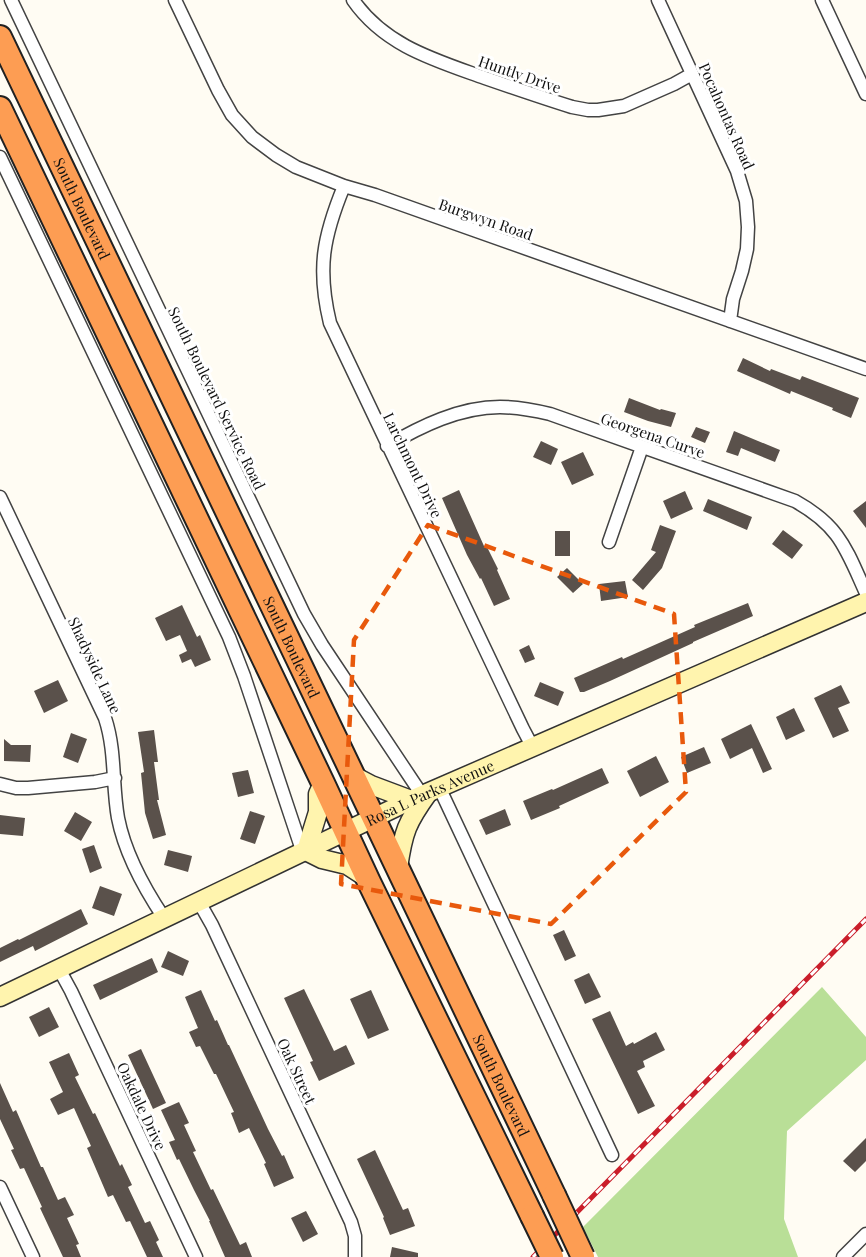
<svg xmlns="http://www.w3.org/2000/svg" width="866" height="1257" font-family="'Playfair Display',serif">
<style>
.forest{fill:#b9df97}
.building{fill:#5a514b}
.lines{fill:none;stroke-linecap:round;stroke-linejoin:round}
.street-casing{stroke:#434343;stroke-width:15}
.secondary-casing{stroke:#323232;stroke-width:21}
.highway-casing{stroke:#212121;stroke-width:26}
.street{stroke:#fff;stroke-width:12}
.secondary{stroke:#fff4ae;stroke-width:18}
.highway{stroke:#fd9d53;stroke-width:22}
.rail-casing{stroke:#ca1e2a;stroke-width:5}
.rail{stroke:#fff;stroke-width:3;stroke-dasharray:9;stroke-linecap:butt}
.highway-bridge-casing{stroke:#212121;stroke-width:26;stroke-linecap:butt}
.highway-bridge{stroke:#fd9d53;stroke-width:22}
.marked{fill:none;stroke:#e8590c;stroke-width:4.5;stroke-dasharray:12 8;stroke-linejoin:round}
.labels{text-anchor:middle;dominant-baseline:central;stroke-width:6;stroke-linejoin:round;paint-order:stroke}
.street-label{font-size:15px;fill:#101010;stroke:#fff}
</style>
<rect width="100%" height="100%" fill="#fffcf3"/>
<path class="forest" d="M822,987l44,50v23l-79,71 -3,88 14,38h-200l-15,-30z"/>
<path class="building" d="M743,358l27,13 1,-2 29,11 2,-4 57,22 -8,20 -19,-8 1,-2 -42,-17 -1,3 -53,-23z
M629,398l31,12 1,-1 15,4 -5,14 -23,-6 -24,-9z
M696,427l14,5 -5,11 -14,-6z
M734,431l46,19 -5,12 -34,-14 -3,8 -12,-4z
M541,441l17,8 -7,16 -18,-8z
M583,452l11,23 -22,10 -11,-23z
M459,490l25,56 2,-1 12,24 -1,1 13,29 -16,7 -13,-28 -1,1 -13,-24 -25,-57z
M685,491l8,18 -22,10 -8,-18z
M708,499l44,18 -5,13 -44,-19z
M866,501v27l-13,-17z
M660,525l16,6 -14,37 -19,22 -11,-10 24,-28 -5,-2z
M783,530l20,15 -11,14 -20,-15z
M555,531h15v25h-15z
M567,568l16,16 -10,9 -16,-16z
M625,581l3,16 -27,4 -2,-17z
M748,603l5,13 -60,26v1l-83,38 -26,11h-4l-6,-14 48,-21 1,2 72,-32 -1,-2z
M182,605l15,32 3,-2 11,25 -16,7 -4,-8 -9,4 -3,-8 8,-4 -7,-16 -14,6 -11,-23z
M529,645l6,14 -10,4 -6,-13z
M58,680l10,21 -24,12 -10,-22z
M540,682l24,10 -6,14 -24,-10z
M841,685l9,18 -12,5 11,23 -16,7 -19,-40z
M794,708l11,23 -19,9 -10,-23z
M751,724l21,45 -9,4 -11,-25 -22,11 -9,-20z
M154,730l4,32h-4l5,38h-2l9,35 -13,4 -8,-26 -4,-40 3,-1 -6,-40z
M71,733l16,6 -9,24 -15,-6z
M4,739l7,6h20l-1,17 -26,-1z
M704,747l7,16 -24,10 -6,-16z
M656,756l13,26 -29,15 -13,-26z
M602,768l7,15 -50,23 1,2 -29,12 -8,-19 29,-12 1,1z
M248,770l6,23 -16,4 -6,-24z
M505,809l6,16 -25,10 -7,-15z
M250,811l15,5 -10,28 -15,-5z
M75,812l17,10 -11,19 -17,-10z
M0,815l25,3 -2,18 -23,-2z
M94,845l8,23 -12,5 -8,-24z
M168,850l24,6 -4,16 -24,-7z
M100,886l22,8 -8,22 -22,-8z
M81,909l7,15 -53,27 -2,-5 -33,16v-14l18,-9 1,1z
M564,930l12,26 -11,5 -12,-26z
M168,951l21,10 -6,15 -22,-9z
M152,958l6,14 -58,28 -7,-15z
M589,973l12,24 -16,7 -11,-24z
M304,989l30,62 12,-6 9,19 -36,17 -9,-19 3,-1 -29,-63z
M201,990l14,31 2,-1 11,25h1l39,84 14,27 2,-1 10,23 -20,9 -10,-23 2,-1 -17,-35 -10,5 -8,-20 3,-1 -18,-38h-2l-14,-28 -4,1 -7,-15 9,-4 -13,-31z
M371,990l18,40 -21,9 -18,-40z
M49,1007l10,20 -20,10 -10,-20z
M610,1011l16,35 7,-4 1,2 22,-12 9,18 -22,11 2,6 -8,4 18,35 -17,8 -46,-95z
M141,1049l25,54 -13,6 -25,-54z
M69,1053l10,22 -4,2 18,37 2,-1 25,53 2,-2 10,21 -4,2 17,36 5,-2 9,19 -3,2 7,15h-16l-17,-36 -4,1 -13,-27 -5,2 -21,-49 4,-2 -17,-38 -16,7 -8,-16 13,-7 -14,-30z
M0,1083l13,29 3,-2 25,57h2l15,33 7,-3 9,18 -7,3 12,26 -3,1 5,12h-18l-23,-49 2,-1 -18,-39 -4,1 -9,-19 3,-1 -14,-30z
M179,1102l10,21 -5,2 12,26 -3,1 18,38 2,-1 27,56 6,-3 6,15h-27l-16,-36h1l-16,-31 -15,-31 -2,1 -8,-18 6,-2 -14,-30z
M866,1138v23l-11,11 -12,-11z
M375,1150l28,60 5,-2 7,18 -25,9 -7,-17 1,-1 -27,-58z
M306,1211l12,23 -15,8 -12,-24z
M392,1247l26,6v4h-28z"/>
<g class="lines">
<g class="street-casing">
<path id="street" d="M11,0l293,614 18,31 100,150
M175,0l43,90 14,25 20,22 24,18 20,12 48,19 31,9 491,174
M353,0c32,46 82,60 132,78 29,10 58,20 87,29l16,3h10l26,-4 50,-22 18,-10
M658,0l79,171 9,30 2,26 -1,22 -5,22 -9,28 -3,22
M822,0l44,94
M0,157l229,480 15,39 59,177
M344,186c-21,51 -27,83 -14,137l193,406 9,17
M387,446c34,-20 73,-39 113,-39 17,0 33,3 50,7l245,87c45,25 51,48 71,92
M0,497l105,221c11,33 7,67 13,100 7,36 26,70 46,100
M609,542l33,-95
M0,784l16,4h12l67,-6 20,-4
M439,787l173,368
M199,902l13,23 139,297 4,14v21
M59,969l12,22 125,266
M0,1187l33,70
M843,1257l23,-23"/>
</g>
<g class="secondary-casing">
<g id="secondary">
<path d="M354,776l17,9 40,15"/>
<path d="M323,783l-5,11v18l-12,39 16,8 25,6 20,13"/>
<path d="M398,868c5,-36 9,-46 30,-75"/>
<path id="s1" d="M0,997l411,-197 455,-198"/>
</g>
</g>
<g class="highway-casing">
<g id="highway">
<path id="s2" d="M0,37l554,1158"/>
<path d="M0,108l323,675 46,99 163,334"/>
</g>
</g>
<use href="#street" class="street"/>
<use href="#secondary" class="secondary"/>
<use href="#highway" class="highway"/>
<g class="rail-casing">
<path id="rail" d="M533,1257l333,-338"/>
</g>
<use href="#rail" class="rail"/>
<g class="highway-bridge-casing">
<path id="highway-bridge" d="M554,1195l29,62
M532,1216l20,41"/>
</g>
<use href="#highway-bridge" class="highway-bridge"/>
</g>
<path class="marked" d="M428,525l246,89 12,178 -135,132 -210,-40 13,-244z"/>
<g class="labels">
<g class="street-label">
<text transform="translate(520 74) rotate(19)">Huntly Drive</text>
<text transform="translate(727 116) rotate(66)">Pocahontas Road</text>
<text stroke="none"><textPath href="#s2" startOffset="190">South Boulevard</textPath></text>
<text transform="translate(486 219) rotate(19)">Burgwyn Road</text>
<text transform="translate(217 398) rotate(64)">South Boulevard Service Road</text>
<text transform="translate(653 435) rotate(19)">Georgena Curve</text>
<text transform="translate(413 465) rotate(64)">Larchmont Drive</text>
<text stroke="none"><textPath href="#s2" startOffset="676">South Boulevard</textPath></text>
<text transform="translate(95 665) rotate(65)">Shadyside Lane</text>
<text stroke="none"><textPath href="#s1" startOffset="476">Rosa L Parks Avenue</textPath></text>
<text transform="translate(297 1071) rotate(65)">Oak Street</text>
<text stroke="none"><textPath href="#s2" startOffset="1162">South Boulevard</textPath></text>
<text transform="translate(142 1106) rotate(65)">Oakdale Drive</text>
</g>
</g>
</svg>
